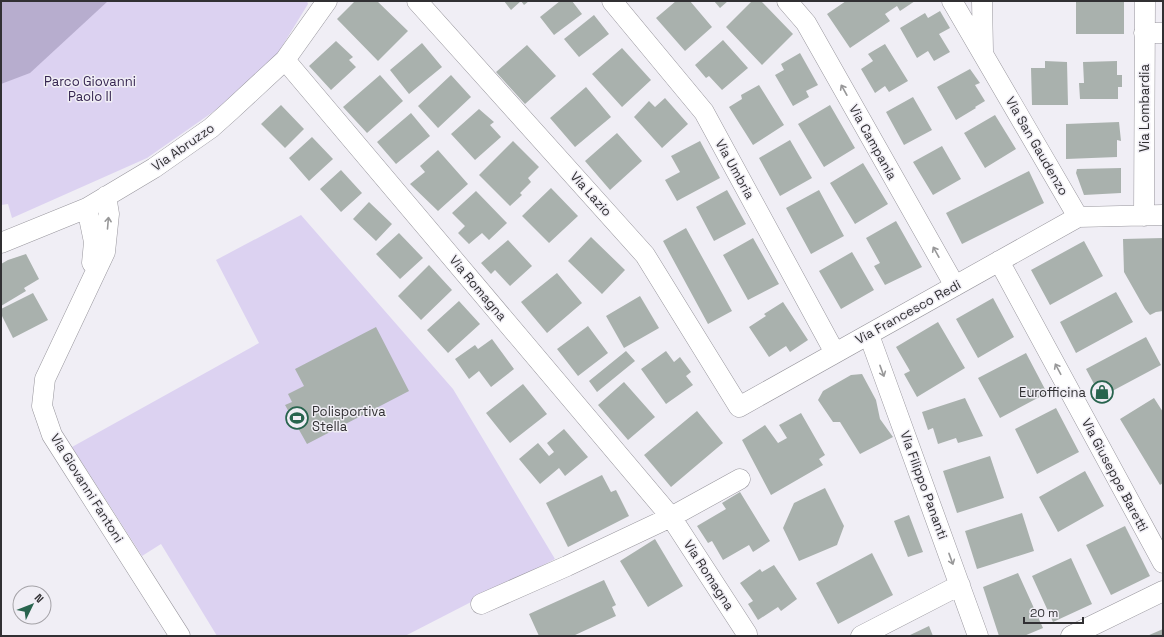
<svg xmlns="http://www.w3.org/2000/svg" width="1164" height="637" font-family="'Space Grotesk',sans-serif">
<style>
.green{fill:#dcd2f1}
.water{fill:#b7adce}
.building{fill:#a9b1ad}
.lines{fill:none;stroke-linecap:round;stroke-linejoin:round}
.minor-casing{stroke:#98969d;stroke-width:21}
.minor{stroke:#fff;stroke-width:20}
.oneway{stroke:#989899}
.labels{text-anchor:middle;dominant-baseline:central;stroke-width:3;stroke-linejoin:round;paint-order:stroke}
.park-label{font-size:13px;fill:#362651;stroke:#f0eef5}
.street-label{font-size:13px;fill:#313033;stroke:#f0eef5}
.poi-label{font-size:13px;fill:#313033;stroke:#f0eef5;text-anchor:end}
</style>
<rect width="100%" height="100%" fill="#f0eef5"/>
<path class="green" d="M1,1h306l1,3 -30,49 -45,45 -86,60 -135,60 -4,-14 -7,1z
M301,215l152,174 102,170 -150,77h-188l-56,-92 -19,12 -70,-109 187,-104 -43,-83z"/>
<path class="water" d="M1,1h107l-78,72 -29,11z"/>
<path class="building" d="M355,1h22l31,30 -30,30 -41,-42z
M504,1h25l-5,4 -3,-4 -10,9z
M560,1h12l10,13 -28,21 -14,-18z
M676,1h14l22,26 -27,24 -29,-33z
M714,1h14l-8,7z
M752,1h9l32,33 -31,31 -36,-38z
M846,1h69l-15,10 -3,-5 -12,8 5,7 -40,27 -23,-34z
M1076,1h48v33h-48z
M940,11l10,17 -11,6 11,18 -16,9 -6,-10 -11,7 -17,-30 25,-15 3,5z
M594,15l15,19 -30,23 -15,-18z
M723,40l25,28 -26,22 -13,-14 -3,2 -11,-13z
M336,41l17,16 -4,3 7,7 -25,23 -22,-24z
M422,43l20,24 -33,27 -19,-24z
M885,44l23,37 -19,11 -4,-6 -10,7 -14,-24 12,-8 -5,-7z
M527,45l29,31 -31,28 -29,-32z
M622,48l29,32 -29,27 -30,-33z
M800,53l18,32 -12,6 3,6 -16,9 -18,-31 9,-5 -3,-6z
M1045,61l22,1 1,43h-36l-1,-37h14z
M1117,61v14h5v12h-4v12h-38l-1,-16h5l-1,-21z
M970,69l10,14 -5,2 10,16 -10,6 1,1 -20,12 -19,-33z
M380,75l23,26 -36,32 -24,-26z
M451,75l20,22 -33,31 -20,-22z
M759,85l25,40 -31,20 -24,-38 13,-8 -1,-4z
M586,87l25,30 -36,30 -25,-29z
M913,97l19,33 -28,15 -18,-33z
M665,98l23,26 -26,24 -28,-31 15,-16 6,6z
M281,105l23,24 -19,19 -24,-24z
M830,105l25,43 -31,19 -26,-43z
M479,109l15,13 -4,3 11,12 -26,23 -24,-26z
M411,113l19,23 -34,28 -19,-22z
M995,115l21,34 -31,19 -21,-35z
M1119,122l2,19 -4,-1v17l-51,2v-35z
M617,133l25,28 -32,29 -25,-29z
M312,137l21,22 -24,22 -20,-23z
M790,140l22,38 -32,18 -21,-38z
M513,141l26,26 -11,11 3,4 -11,11 2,2 -12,11 -31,-31z
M700,141l20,37 -43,23 -12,-21 15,-8 -9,-16z
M942,146l19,33 -28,16 -20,-33z
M438,150l30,34 -30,27 -28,-27 15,-12 -5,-6z
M863,163l25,41 -33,20 -25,-41z
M1121,168v25l-37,2 -8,-22 1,-4z
M341,170l21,23 -21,19 -21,-23z
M1029,171l15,32 -82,41 -16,-31z
M551,188l27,28 -29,27 -27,-27z
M727,190l19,34 -32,17 -18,-34z
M819,190l25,46 -33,18 -25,-46z
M476,191l31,32 -18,17 -7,-7 -13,11 -11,-11 7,-7 -13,-13z
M369,202l23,22 -16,17 -23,-22z
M896,221l26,46 -37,18 -11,-19 6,-3 -14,-25z
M686,228l46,83 -24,13 -45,-83z
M399,233l24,25 -23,21 -24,-25z
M591,237l34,33 -23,24 -34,-33z
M753,238l26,46 -31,16 -25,-45z
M1163,238v73l-7,1 -6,3 -5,-6 -21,-37 -1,-33z
M508,240l24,26 -22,20 -15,-16 -4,4 -10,-11z
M1084,241l19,35 -53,29 -19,-35z
M852,252l22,38 -33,19 -22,-38z
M26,254l13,25 -15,9 2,3 -25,15v-42l7,-4z
M429,265l23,25 -31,30 -23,-24z
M557,273l25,30 -35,30 -26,-31z
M1116,292l17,30 -57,31 -16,-31z
M33,293l15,27 -35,18 -12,-24v-5z
M640,296l19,32 -35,20 -18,-32z
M993,298l21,39 -36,21 -22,-39z
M459,301l21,23 -32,29 -21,-23z
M783,302l25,38 -18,12 -4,-6 -17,11 -20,-30 17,-11 -2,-2z
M938,322l27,46 -48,29 -13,-23 6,-3 -14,-24z
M588,326l20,27 -30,23 -21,-27z
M376,327l33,64 -102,53 -22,-39 7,-3 -4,-8 16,-8 -9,-17z
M1146,337l15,28 -60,32 -15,-28z
M492,339l22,30 -23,18 -12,-16 -10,8 -14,-20 20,-14 3,4z
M626,351l9,10 -38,31 -8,-11z
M666,351l8,11 6,-5 11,15 -5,4 7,9 -27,19 -25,-35z
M1026,353l21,40 -47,25 -22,-40z
M862,374l14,26 4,19 13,18 -33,17 -20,-32h-7l-15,-22 5,-9 28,-16z
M624,382l31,35 -27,23 -30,-35z
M523,384l24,30 -37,29 -24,-30z
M965,398l18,38 -25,7 -2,-5 -18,6 -5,-16 -5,2 -6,-18z
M1154,398l9,14v71l-3,2 -40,-66z
M1056,408l23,44 -42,22 -22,-45z
M697,411l26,32 -52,44 -27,-32z
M801,413l24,42 -6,4 4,6 -52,30 -29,-55 23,-15 13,18 9,-5 -8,-13z
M564,429l24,28 -23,19 -6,-8 -19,16 -21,-25 19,-16 11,13 5,-4 -7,-9z
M990,456l14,42 -47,15 -14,-42z
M1085,471l19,35 -46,26 -19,-35z
M602,475l9,17 5,-2 13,26 -61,31 -22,-44z
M825,488l19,38 -7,19 -38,16 -16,-33 11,-25z
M740,492l30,49 -17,11 -4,-7 -26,15 -11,-19 -4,2 -11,-17 29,-17 -4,-6z
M1022,513l12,38 -57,18 -12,-38z
M909,515l14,37 -15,5 -14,-36z
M1125,526l25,50 -39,19 -25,-50z
M655,539l28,47 -35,21 -28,-46z
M872,553l21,42 -55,29 -22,-41z
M1071,558l21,46 -39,18 -21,-46z
M774,565l23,34 -16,12 -3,-4 -20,13 -10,-16 5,-3 -13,-18 20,-14 2,3z
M1018,573l25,55 -19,8h-25l-16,-49z
M604,580l12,25 -4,2 4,9 -43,20h-34l-10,-22z
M929,626l4,10h-25z
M1163,629v7h-16z"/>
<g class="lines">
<g class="minor-casing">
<path id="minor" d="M417,1l228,254 94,152 339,-190
M612,1l92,111 131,241
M787,1l19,22 149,263
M952,1l126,216 85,-2
M982,1l1,50
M1144,33h19
M285,60l386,457 76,117
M106,196l3,18 -4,38 -60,127 -3,27 10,29 128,201
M87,208l7,34 -2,21
M1144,216l1,-215
M1,243l86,-35 67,-40 57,-40 19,-17 55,-51 42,-59
M999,261l164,302
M869,335l109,301
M481,604l86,-38 104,-49 69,-38
M861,636l99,-51
M1071,636l92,-45"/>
</g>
<use href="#minor" class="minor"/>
</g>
<defs><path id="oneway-shaft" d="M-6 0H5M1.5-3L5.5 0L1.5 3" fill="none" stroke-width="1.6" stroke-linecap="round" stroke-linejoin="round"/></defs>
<g class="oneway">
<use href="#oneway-shaft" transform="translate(844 90) rotate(-119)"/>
<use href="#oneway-shaft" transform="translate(108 223) rotate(-85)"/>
<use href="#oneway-shaft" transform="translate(936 252) rotate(-119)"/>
<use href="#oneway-shaft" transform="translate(1058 369) rotate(-118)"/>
<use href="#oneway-shaft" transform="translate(882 371) rotate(70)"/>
<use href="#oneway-shaft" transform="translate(951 559) rotate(70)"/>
</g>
<defs>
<g id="shop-ring" transform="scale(1.15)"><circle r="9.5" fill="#f0eef5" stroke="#28644e" stroke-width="1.5"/><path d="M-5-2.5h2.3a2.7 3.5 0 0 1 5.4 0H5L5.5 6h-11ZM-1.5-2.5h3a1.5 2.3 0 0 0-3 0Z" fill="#28644e"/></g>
<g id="stadium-ring" transform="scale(1.15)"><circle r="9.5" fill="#f0eef5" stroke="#28644e" stroke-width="1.5"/><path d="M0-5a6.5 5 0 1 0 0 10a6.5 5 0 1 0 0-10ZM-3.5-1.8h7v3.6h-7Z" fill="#28644e"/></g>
</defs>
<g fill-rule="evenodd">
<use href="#shop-ring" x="1102" y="392"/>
<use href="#stadium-ring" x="297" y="418"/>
</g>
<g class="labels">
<g class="park-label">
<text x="90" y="81">Parco Giovanni<tspan x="90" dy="15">Paolo II</tspan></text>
</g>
<g class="street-label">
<text transform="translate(1144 108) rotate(-90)">Via Lombardia</text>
<text transform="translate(873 142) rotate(61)">Via Campania</text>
<text transform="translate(1037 146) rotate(60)">Via San Gaudenzo</text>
<text transform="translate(183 147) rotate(-35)">Via Abruzzo</text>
<text transform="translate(735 169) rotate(61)">Via Umbria</text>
<text transform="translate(591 194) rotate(48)">Via Lazio</text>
<text transform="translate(478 288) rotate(50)">Via Romagna</text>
<text transform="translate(908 312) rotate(-29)">Via Francesco Redi</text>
<text transform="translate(1115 475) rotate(62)">Via Giuseppe Baretti</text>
<text transform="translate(924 485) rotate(70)">Via Filippo Pananti</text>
<text transform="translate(87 488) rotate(58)">Via Giovanni Fantoni</text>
<text transform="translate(709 575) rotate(57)">Via Romagna</text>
</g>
<g class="poi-label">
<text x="1086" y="392">Eurofficina</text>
<text x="312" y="411" text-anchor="start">Polisportiva<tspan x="312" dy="15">Stella</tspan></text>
</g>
</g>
<rect width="1164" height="637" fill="none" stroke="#313033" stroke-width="4"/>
<g transform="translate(32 605) rotate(47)"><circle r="19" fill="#f0eef5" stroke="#a4a2a7"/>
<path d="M0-3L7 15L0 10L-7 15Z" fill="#28644e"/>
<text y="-6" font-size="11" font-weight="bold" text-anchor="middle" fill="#313033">N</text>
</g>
<path d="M1024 617v6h59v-6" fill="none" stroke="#313033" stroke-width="2"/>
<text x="1030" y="617" font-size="12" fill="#313033" stroke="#f0eef5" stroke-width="3" paint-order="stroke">20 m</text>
</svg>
